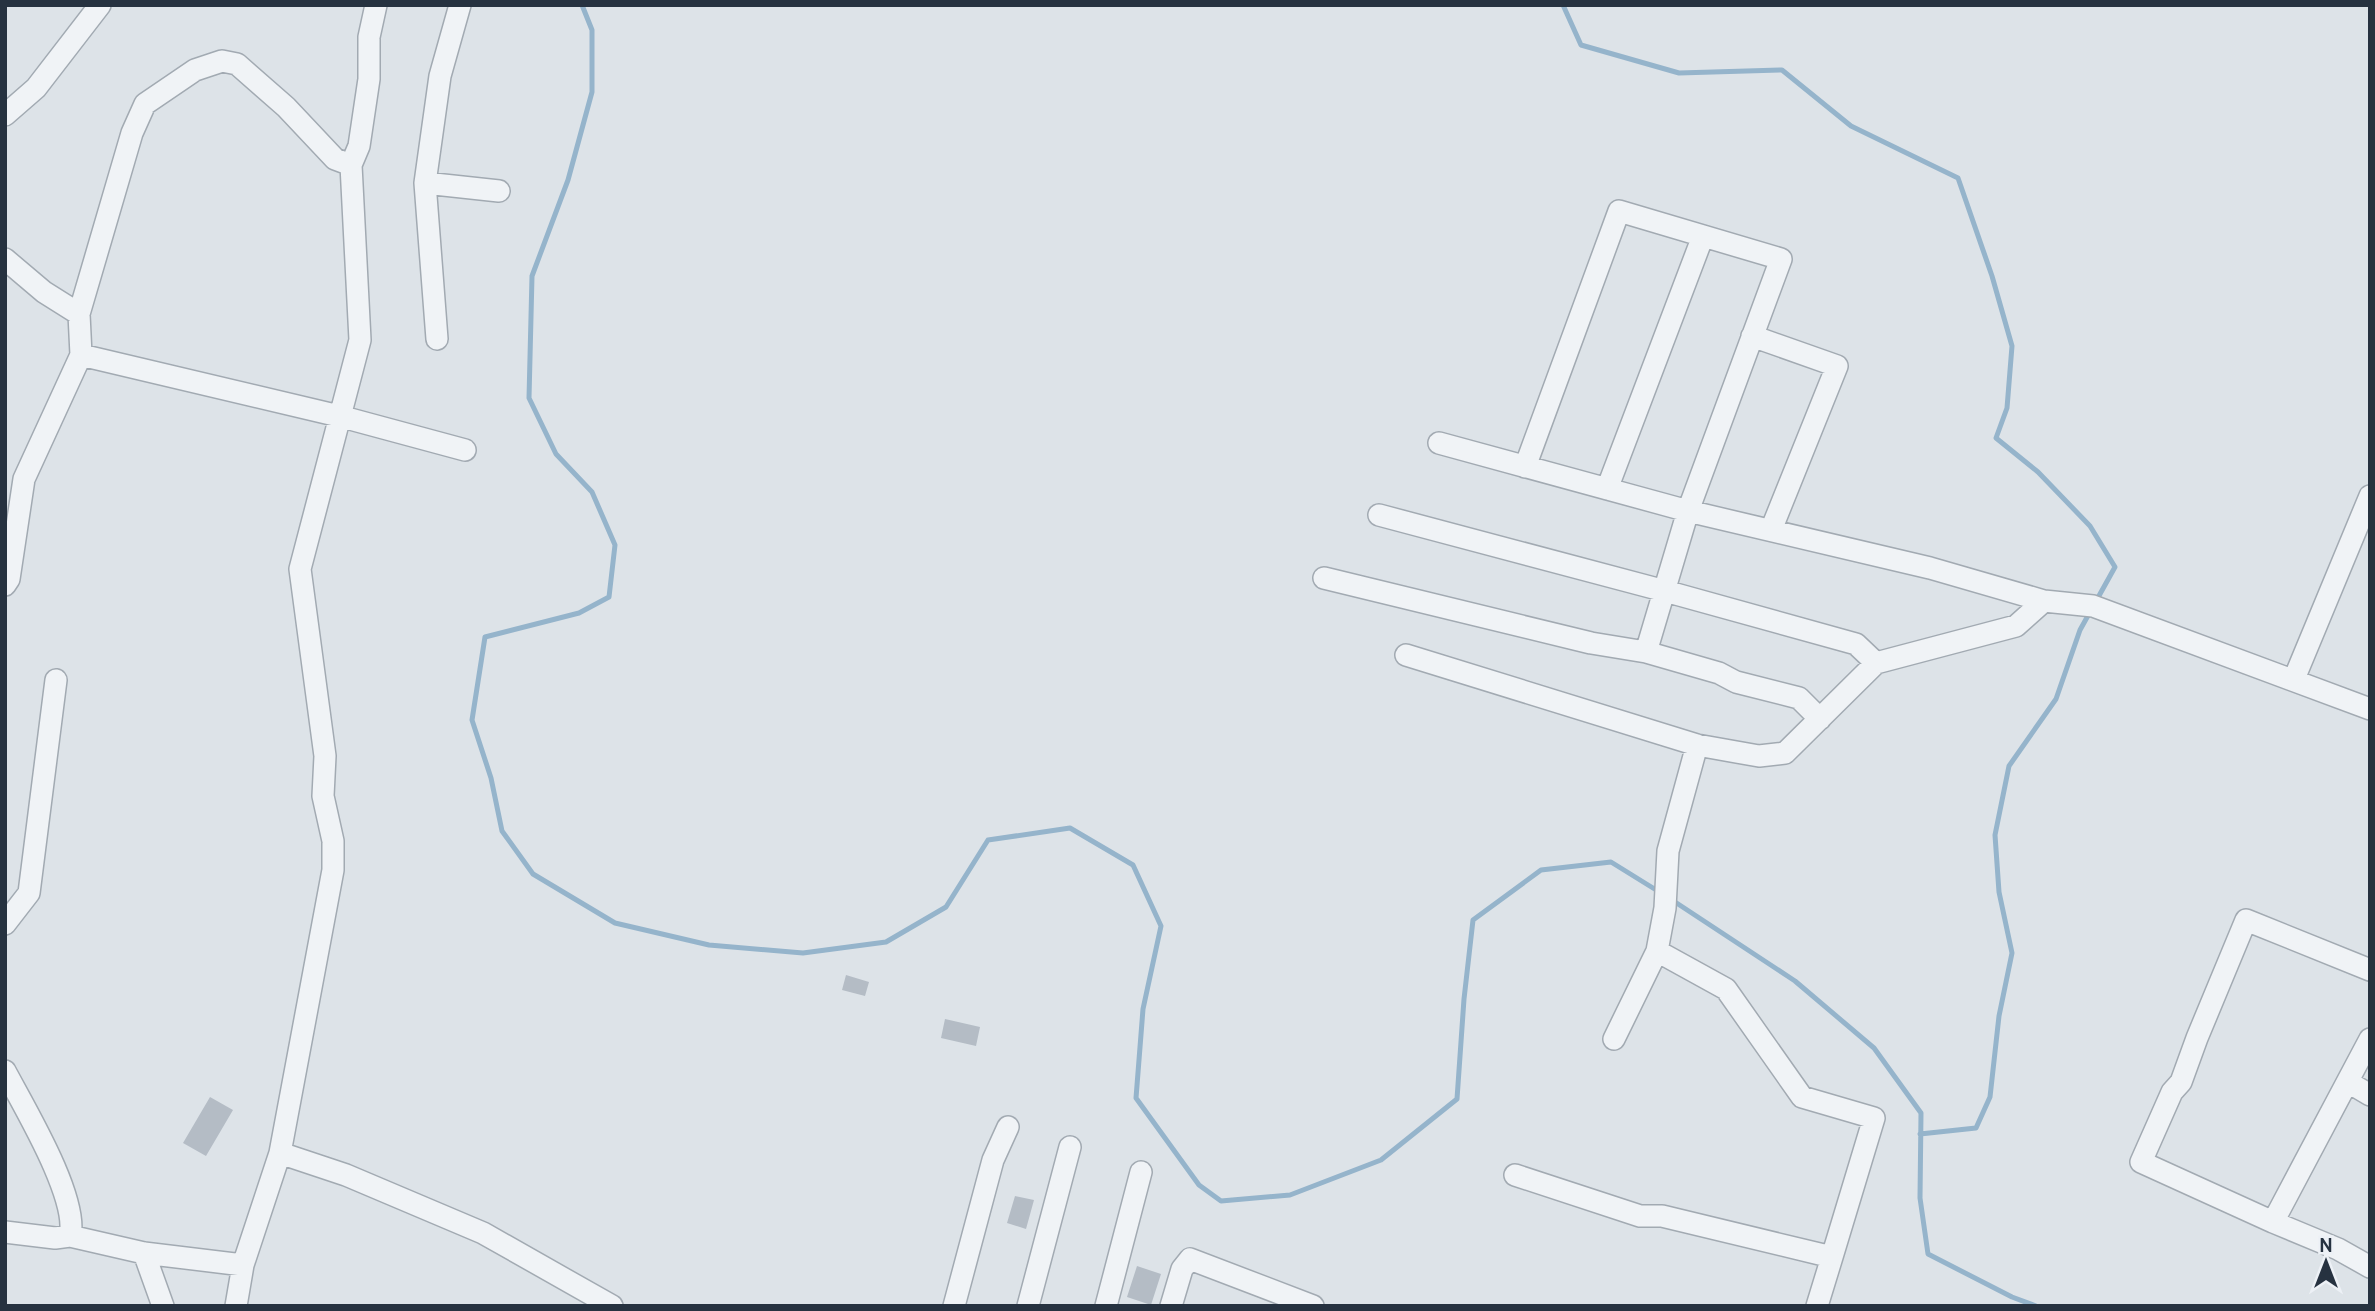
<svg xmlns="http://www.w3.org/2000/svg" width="2375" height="1311" font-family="Cabin,sans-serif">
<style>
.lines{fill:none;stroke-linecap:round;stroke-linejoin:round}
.stream{stroke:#95b4cb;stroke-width:5}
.building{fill:#b4bcc5}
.minor-casing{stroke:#a2aab2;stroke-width:24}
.minor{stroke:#f0f3f6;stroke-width:21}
</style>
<rect width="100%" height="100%" fill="#dde3e8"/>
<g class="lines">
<path class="stream" d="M582,5l10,25v62l-24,88 -36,96 -3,122 27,56 36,38 23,53 -6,52 -30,16 -94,24 -13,83 19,58 11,53 31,43 82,49 94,22 94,8 83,-11 60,-35 42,-67 82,-12 63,37 28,61 -18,83 -7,89 63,87 22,16 69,-6 91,-35 76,-61 7,-100 9,-79 68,-50 70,-8 50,31
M1563,5l18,40 98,28 103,-3 69,56 107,52 34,98 20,70 -5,62 -11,30 42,34 52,54 25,41 -20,36
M1672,900l123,81 79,67 47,65 -1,85 8,56 84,43 24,9
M1920,1134l56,-6 14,-31 9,-81 13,-63 -13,-61 -4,-57 14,-69 47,-67 24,-69 10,-18"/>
</g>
<path class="building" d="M846,975l23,7 -4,14 -23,-6z
M945,1019l35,8 -4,19 -35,-8z
M210,1097l23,13 -27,46 -23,-13z
M1015,1196l19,4 -8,29 -19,-6z
M1137,1266l24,8 -10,31 -24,-8z"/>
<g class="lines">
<g class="minor-casing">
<path id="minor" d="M5,115l31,-27 64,-83
M425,183l74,8
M5,259l39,33 35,22 2,41
M79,314l53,-181 13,-29 50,-34 27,-9 15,3 49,43 49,52 16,6
M1752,336l85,30 -66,164
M437,339l-12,-156 15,-107 20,-71
M1439,443l249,68 242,57 114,33 49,5 277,103
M1525,467l94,-256 162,48 -93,252 -42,141
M1607,489l96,-253
M1379,515l286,76 191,53 20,19
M1324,578l267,65 55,9 73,21 17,9 63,16 21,21
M5,585l4,-6 15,-100 57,-124 258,61 126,34
M1406,655l291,90 62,11 26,-3 91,-90 140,-37 28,-25
M2294,679l76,-183
M1697,745l-29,106 -3,57 -8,43 69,38 76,108 72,21 -42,139
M5,924l24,-31 27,-213
M2370,970l-124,-50 -49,118 -16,44 -9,10 -31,70 132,60 97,-183
M1614,1039l43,-88
M5,1071c19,36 74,127 65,165
M2348,1082l22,13
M280,1153l66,22 137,58 129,73
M1515,1175l125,41h22l170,41 -15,49
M2273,1222l65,27 32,18
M5,1232l50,6 15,-2 74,17 99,12
M144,1253l19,53
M236,1306l7,-41 37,-112 53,-283v-29l-10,-45 2,-40 -25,-187 60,-229 -9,-175 8,-19 10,-67v-42l7,-32
M954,1306l39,-146 15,-33
M1028,1306l42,-159
M1106,1306l35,-134
M1171,1306l11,-37 8,-10 123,47"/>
</g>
<use href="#minor" class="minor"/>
</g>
<rect width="2375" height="1311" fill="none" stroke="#263240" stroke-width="14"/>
<g transform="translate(2326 1262)" stroke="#edf1f6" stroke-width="5" paint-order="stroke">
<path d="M0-5L12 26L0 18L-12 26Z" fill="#263240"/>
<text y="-10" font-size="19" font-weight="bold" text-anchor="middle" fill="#263240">N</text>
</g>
</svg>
